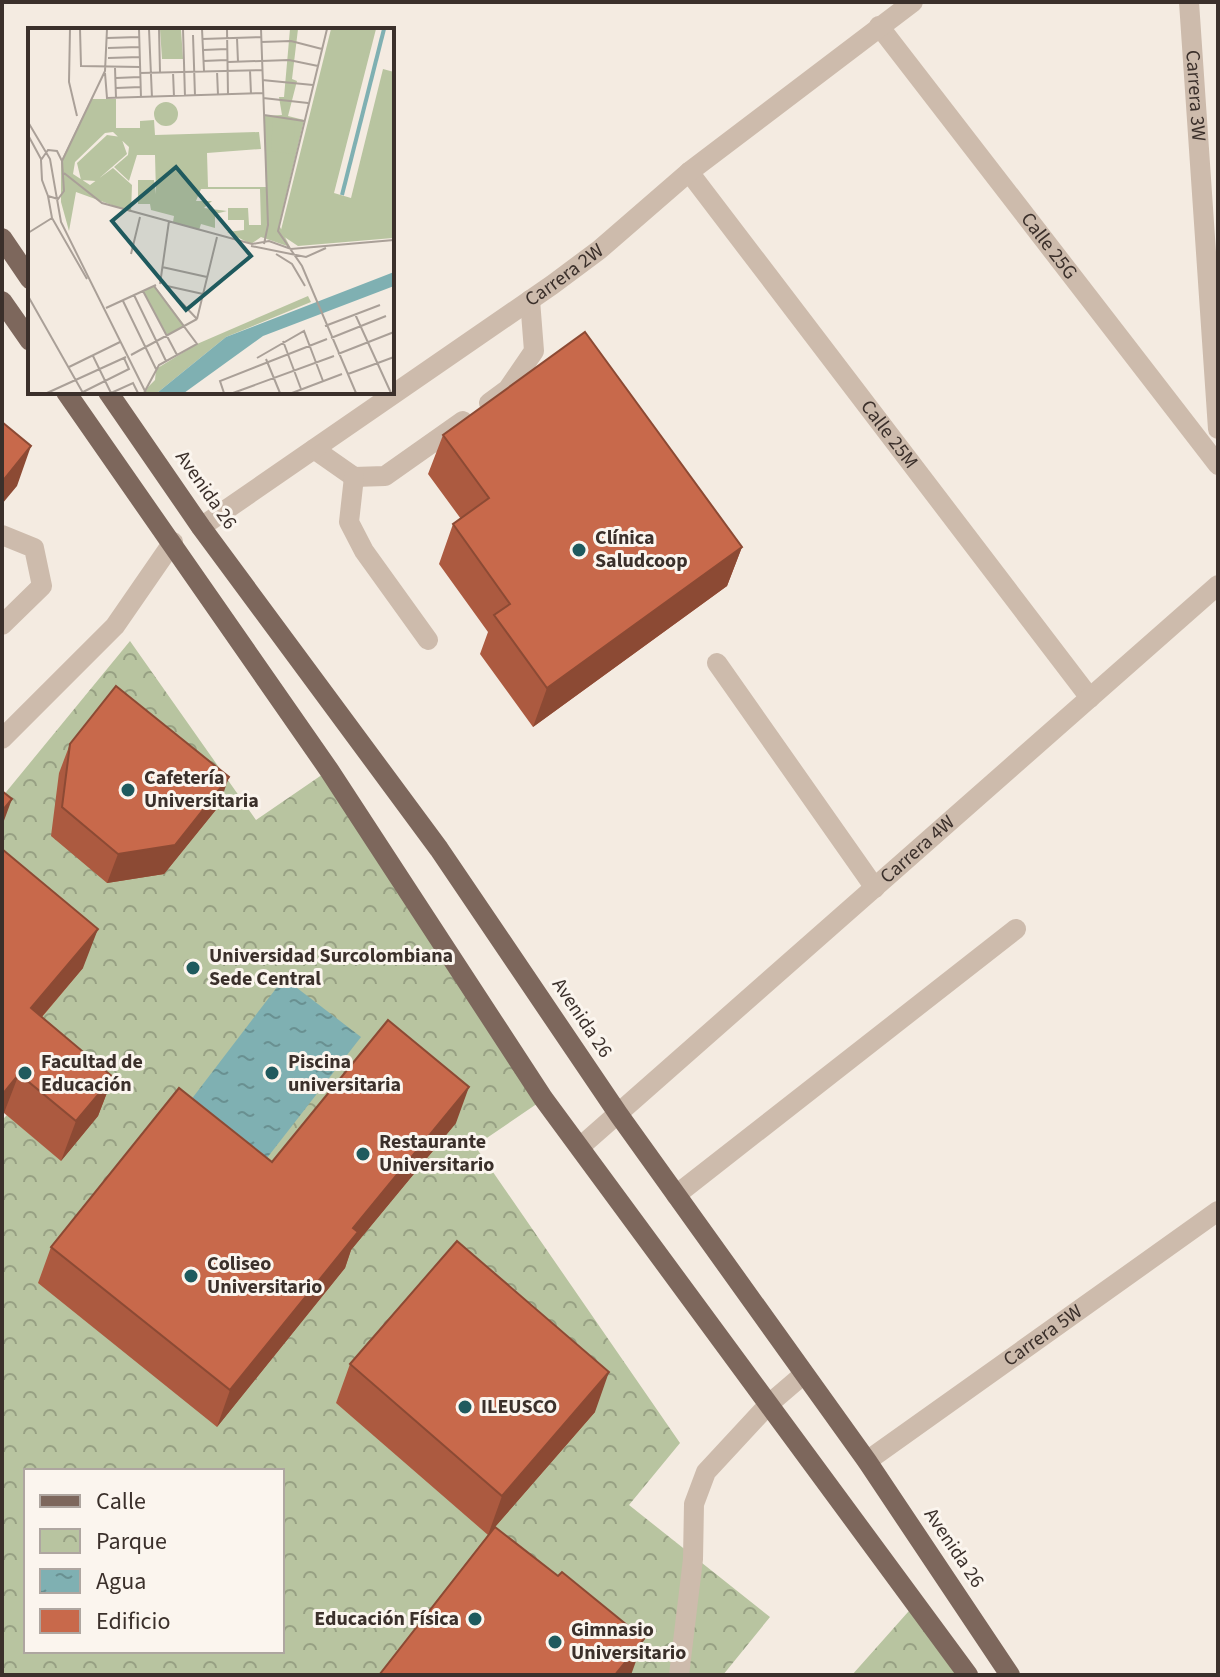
<svg xmlns="http://www.w3.org/2000/svg" width="1220" height="1677" font-family="'Source Sans 3',sans-serif">
<style>
.park{fill:url(#park-crowns);fill-rule:evenodd}
.water{fill:url(#water-ripples)}
.lines{fill:none;stroke-linecap:round;stroke-linejoin:round}
.minor{stroke:#cdbbac;stroke-width:20}
.major{stroke:#7d675c;stroke-width:20}
.wall{fill:#ac5a40}
.shaded-wall{fill:#8c4a34}
.building{fill:#c8694b;stroke:#8c4a34;stroke-width:2}
.poi-dot{fill:#1f5a5e;stroke:#fbf5ee;stroke-width:3}
.labels{text-anchor:middle;dominant-baseline:central;stroke-width:6;stroke-linejoin:round;paint-order:stroke}
.street-label{font-size:20px;fill:#3b302b;stroke:#fbf5ee}
.poi-label{font-size:20px;font-weight:bold;fill:#3b302b;stroke:#fbf5ee;text-anchor:start}
.inset-river{fill:none;stroke:#7fb0b2;stroke-width:4}
.inset-road{fill:none;stroke:#aaa098;stroke-width:2}
.view{fill:#1f5a5e;fill-opacity:0.15;stroke:#1f5a5e;stroke-width:4}
.inset-edge{fill:none;stroke:#3b302b;stroke-width:4}
</style>
<defs>
<pattern id="park-crowns" width="20" height="18" patternUnits="userSpaceOnUse" patternTransform="scale(2)"><rect width="20" height="18" fill="#b8c4a0"/><path d="M2 6a3 3 0 1 1 6 0M12 15a3 3 0 1 1 6 0" fill="none" stroke="#97a083"/></pattern>
<pattern id="water-ripples" width="26" height="14" patternUnits="userSpaceOnUse" patternTransform="scale(2)"><rect width="26" height="14" fill="#7fb0b2"/><path d="M2 4q2-2 4 0t4 0M15 11q2-2 4 0t4 0" fill="none" stroke="#699091"/></pattern>
</defs>
<rect width="100%" height="100%" fill="#f4ebe1"/>
<path class="park" d="M130,641l126,179 73,-50 215,329 -69,47 205,297 -51,62 141,112 -47,58h-721v-555l5,-5 54,45 -59,-125v-238zM26,1471h256v180h-256z
M916,1603l50,72h-114z"/>
<path class="water" d="M284,978l77,59 -101,130 -76,-58z"/>
<g class="lines">
<g class="minor">
<path id="s1" d="M1189,2l29,427"/>
<path id="s2" d="M879,26l339,439"/>
<path id="s3" d="M689,172l401,526"/>
<path d="M489,403l19,-14 26,-38 -4,-51"/>
<path d="M314,449l40,28 31,-1 78,-55"/>
<path d="M354,477l-5,45 15,29 64,89"/>
<path id="s4" d="M201,527l351,-242 47,-35 90,-78 224,-170"/>
<path d="M2,535l32,13 8,38 -40,39"/>
<path d="M717,663l158,225"/>
<path d="M2,739l113,-113 58,-84"/>
<path id="s5" d="M580,1147l638,-562"/>
<path d="M676,1195l340,-266"/>
<path id="s6" d="M867,1461l351,-250"/>
<path d="M679,1675l14,-116 1,-55 12,-32 63,-68 35,-30"/>
</g>
<path class="major" d="M2,238l28,41
M2,301l28,40
M66,392l263,378 214,328 425,577
M108,392l93,135 238,322 180,266 248,346 143,214"/>
</g>
<path class="wall" d="M443,435l299,112 -15,39 -194,141 -53,-73 8,-22 -49,-68 14,-40 8,-5 -33,-45z
M70,744l149,62 -55,68 -57,9 -56,-47 8,-63z
M2,849l81,119 -41,49 71,60 -15,39 -37,45 -57,-48z
M456,1123l-105,127 -6,18 -128,159 -179,-144 13,-36 221,-85z
M350,1364l245,48 -100,115 136,148h-252l109,-140 -152,-132z"/>
<path class="shaded-wall" d="M31,446l-14,40 -15,18v-22z
M742,547l-15,39 -194,141 14,-39z
M229,777l-10,29 -55,68 -57,9 11,-29z
M12,799l-10,27v-15z
M98,929l-15,39 -67,79 15,-39z
M19,1074l-15,39 -2,3v-21z
M113,1077l-15,39 -37,45 15,-40z
M469,1087l-13,36 -105,127 -6,18 -128,159 13,-37 123,-162z
M609,1372l-14,40 -107,123 14,-39z
M644,1639l-13,36h-16z"/>
<path class="building" d="M585,332l157,215 -195,141 -53,-73 16,-11 -57,-80 36,-26 -46,-63z
M2,422l29,24 -29,36z
M116,686l113,91 -54,68 -57,9 -56,-47 8,-63z
M2,791l10,8 -10,12z
M2,849l96,80 -67,79 82,69 -37,44 -57,-47 -17,21z
M388,1020l81,67 -116,141 5,4 -128,158 -179,-143 128,-159 93,74z
M457,1241l152,131 -107,124 -152,-132z
M495,1527l63,49 4,-4 82,67 -29,36h-234l-1,-1z"/>
<g class="poi-dot">
<circle cx="579" cy="550" r="8"/>
<circle cx="128" cy="790" r="8"/>
<circle cx="193" cy="968" r="8"/>
<circle cx="25" cy="1073" r="8"/>
<circle cx="272" cy="1073" r="8"/>
<circle cx="363" cy="1154" r="8"/>
<circle cx="191" cy="1276" r="8"/>
<circle cx="465" cy="1407" r="8"/>
<circle cx="475" cy="1619" r="8"/>
<circle cx="555" cy="1642" r="8"/>
</g>
<g class="labels">
<g class="street-label">
<text stroke="none"><textPath href="#s1" startOffset="94">Carrera 3W</textPath></text>
<text stroke="none"><textPath href="#s2" startOffset="278">Calle 25G</textPath></text>
<text stroke="none"><textPath href="#s4" startOffset="442">Carrera 2W</textPath></text>
<text stroke="none"><textPath href="#s3" startOffset="330">Calle 25M</textPath></text>
<text transform="translate(206 490) rotate(55)">Avenida 26</text>
<text stroke="none"><textPath href="#s5" startOffset="450">Carrera 4W</textPath></text>
<text transform="translate(582 1018) rotate(56)">Avenida 26</text>
<text stroke="none"><textPath href="#s6" startOffset="216">Carrera 5W</textPath></text>
<text transform="translate(954 1548) rotate(56)">Avenida 26</text>
</g>
<g class="poi-label">
<text x="595" y="538">Clínica<tspan x="595" dy="23">Saludcoop</tspan></text>
<text x="144" y="778">Cafetería<tspan x="144" dy="23">Universitaria</tspan></text>
<text x="209" y="956">Universidad Surcolombiana<tspan x="209" dy="23">Sede Central</tspan></text>
<text x="41" y="1062">Facultad de<tspan x="41" dy="23">Educación</tspan></text>
<text x="288" y="1062">Piscina<tspan x="288" dy="23">universitaria</tspan></text>
<text x="379" y="1142">Restaurante<tspan x="379" dy="23">Universitario</tspan></text>
<text x="207" y="1264">Coliseo<tspan x="207" dy="23">Universitario</tspan></text>
<text x="481" y="1407">ILEUSCO</text>
<text x="459" y="1619" text-anchor="end">Educación Física</text>
<text x="571" y="1630">Gimnasio<tspan x="571" dy="23">Universitario</tspan></text>
</g>
</g>
<g transform="translate(28 28)">
<rect width="366" height="366" fill="#f4ebe1"/>
<path d="M303,1h45l-42,164 17,5 32,-129 11,3 -1,166 -95,8 -18,-12z" fill="#b8c4a0"/>
<path d="M132,1h21l2,30h-21zM262,1h8l-6,50 5,2 -9,35 16,4 -25,105 11,22 -29,-10 -10,7 -24,-12 17,-2v-10h-16v-12h20l1,17h12l-1,-36h-59l-5,12h16l-8,7 23,3 -12,3v14l-14,-4 -2,6 -26,-8 1,-6 -23,-6 -1,-6h-12v-24h16l2,14 -1,-39h-18l-8,26 -15,-14 14,-12 1,-8 -16,-15 -8,1 -30,29 -2,12 17,11 23,-17 19,17 -1,27 -55,-20 -7,39 -8,-29v-41l30,-62h25v29h24v-7l14,-1 1,15 104,-3 2,17 -54,4 1,34h58l-2,-71 18,-1 -3,-18h5zM126 86a12 12 0 1 1 24 0a12 12 0 1 1-24 0ZM79,107l14,2 6,17 -31,27 -15,-1 -4,-17zM127,258l30,40 -18,9 -24,-44zM280,268l3,6 -85,35 -69,56h-15l13,-13 1,-11 41,-25z" fill="#b8c4a0"/>
<path d="M245,90l22,2 -2,34 -22,-3z" fill="#b8c4a0"/>
<path d="M366,244v14l-131,50 -79,57h-27l69,-56z" fill="#7fb0b2"/>
<path class="inset-river" d="M314,167l42,-166"/>
<path class="inset-road" d="M42,1l-1,53 8,34M52,1l1,37 59,1M111,1l2,69M121,1l3,69M131,1l1,43M155,1l2,68M174,1l2,42M199,1l1,66M233,1l7,196 -4,19M299,1l-49,202 24,35 54,127M165,7l2,61M79,10l32,-1M209,10l1,24M174,11l59,-2M233,14l30,-1 31,8M80,20l31,-1M175,22l24,-1M80,30l32,-1M175,33l24,-1M200,34l61,-2 29,6M87,40l1,30M222,42l1,24M189,43l1,24M145,44l1,25M77,45l2,25 156,-5M112,45l122,-3M88,50l24,-1M234,52l51,5M88,60l25,-1M235,70l45,5M236,87l40,6M0,94l22,37 11,63 85,171M0,107l13,24M20,122l9,1 5,10 2,30 -6,8 -10,-3 -6,-16 -1,-20zM34,133l43,-90 2,-42M36,145l38,30 150,41 17,-3 22,8 103,-9M20,168l4,22 35,61M0,205l24,-15M223,218l55,11 20,-9M103,226l9,-37M248,226l16,10 13,22M134,239l45,10M132,256l9,-63M137,257l32,34M139,258l36,8M115,263l34,64M106,267l32,66M0,268l55,97M95,273l33,68M78,280l50,-23M327,286l36,79M169,291l20,-82M297,298l55,-21M303,310l55,-22M255,313l18,48M310,326l56,-22M103,327l66,-36M65,328l18,37M229,330l47,-27 19,50M238,331l14,34M41,339l51,-25M320,346l46,-17M117,363l14,-26 38,-21 -43,-58M19,365l79,-36M53,365l48,-24 -5,-11M83,365l22,-10 5,10M196,365l-4,-12 107,-42M205,365l101,-37M264,365l50,-19"/>
<path class="view" d="M148,139l75,89 -65,54 -74,-89z"/>
<rect width="366" height="366" class="inset-edge"/>
</g>
<rect width="1220" height="1677" fill="none" stroke="#3b302b" stroke-width="8"/>
<rect x="24" y="1469" width="260" height="184" fill="#fbf5ee" stroke="#aea6a0" stroke-width="2"/>
<rect x="40" y="1495" width="40" height="12" fill="#7d675c" stroke="#aea6a0" stroke-width="2"/>
<text x="96" y="1509" font-size="24" fill="#3b302b">Calle</text>
<rect x="40" y="1529" width="40" height="24" fill="url(#park-crowns)" stroke="#aea6a0" stroke-width="2"/>
<text x="96" y="1549" font-size="24" fill="#3b302b">Parque</text>
<rect x="40" y="1569" width="40" height="24" fill="url(#water-ripples)" stroke="#aea6a0" stroke-width="2"/>
<text x="96" y="1589" font-size="24" fill="#3b302b">Agua</text>
<rect x="40" y="1609" width="40" height="24" fill="#c8694b" stroke="#aea6a0" stroke-width="2"/>
<text x="96" y="1629" font-size="24" fill="#3b302b">Edificio</text>
</svg>
